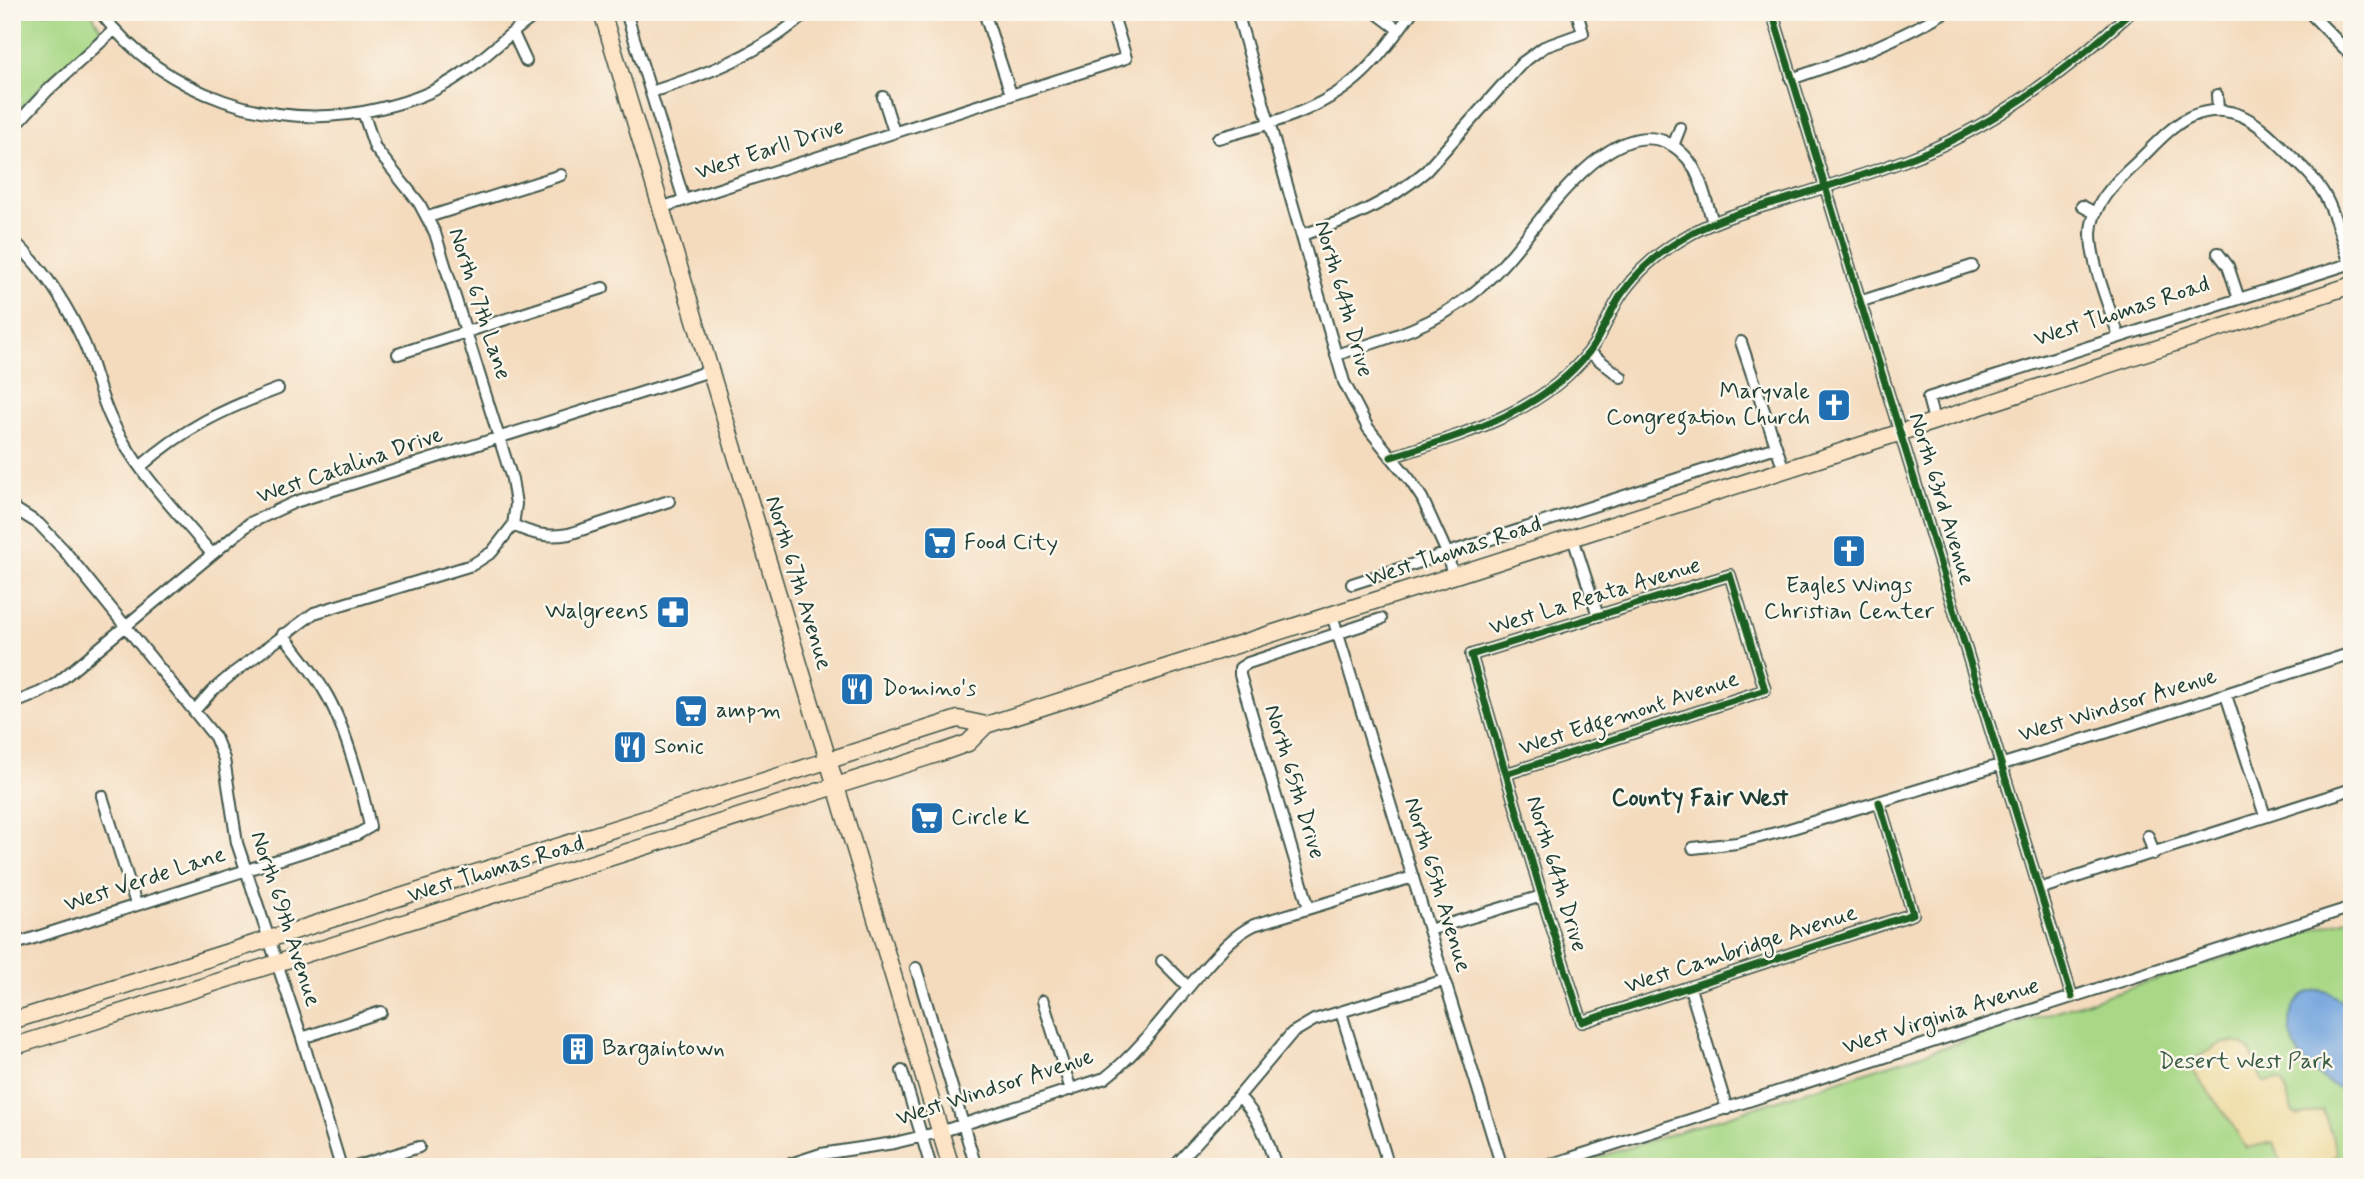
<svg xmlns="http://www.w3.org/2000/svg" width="2364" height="1179" font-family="Mynerve,sans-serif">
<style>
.green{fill:#a8d886;stroke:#648a5d;stroke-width:2}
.sand{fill:#eeda9e;stroke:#868c69;stroke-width:2}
.water{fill:#73a5de;stroke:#497189;stroke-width:2}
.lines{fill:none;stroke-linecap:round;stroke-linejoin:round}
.minor-casing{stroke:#3f5549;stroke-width:14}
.secondary-casing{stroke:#3f5549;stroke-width:19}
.minor{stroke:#fff;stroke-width:10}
.secondary{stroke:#fee4c6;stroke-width:16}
.cycleway-casing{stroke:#fbf7ec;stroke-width:11}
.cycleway{stroke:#1b5e20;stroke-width:7}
.labels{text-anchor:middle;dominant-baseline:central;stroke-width:5;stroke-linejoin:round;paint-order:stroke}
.street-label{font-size:23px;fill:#1f3d34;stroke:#fbf7ec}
.poi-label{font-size:23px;fill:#1f3d34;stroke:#fbf7ec;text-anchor:start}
.park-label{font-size:23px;fill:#3a5c44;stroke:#fbf7ec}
.neighbourhood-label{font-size:24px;font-weight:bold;fill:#1f3d34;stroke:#fbf7ec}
</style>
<rect width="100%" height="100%" fill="#fbf7ec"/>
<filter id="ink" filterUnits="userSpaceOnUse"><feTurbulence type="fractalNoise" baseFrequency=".0143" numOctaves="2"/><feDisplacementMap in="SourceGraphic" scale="14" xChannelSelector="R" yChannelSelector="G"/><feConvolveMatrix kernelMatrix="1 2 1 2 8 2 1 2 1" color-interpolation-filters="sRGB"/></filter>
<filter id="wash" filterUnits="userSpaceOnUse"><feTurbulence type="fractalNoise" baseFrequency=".00686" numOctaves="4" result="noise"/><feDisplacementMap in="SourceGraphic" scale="28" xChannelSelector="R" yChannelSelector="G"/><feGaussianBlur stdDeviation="1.57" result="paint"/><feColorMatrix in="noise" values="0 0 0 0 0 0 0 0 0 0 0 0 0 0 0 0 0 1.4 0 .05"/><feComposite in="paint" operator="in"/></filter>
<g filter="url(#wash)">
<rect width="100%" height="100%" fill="#f4dbbe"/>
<path class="green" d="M12,12h79l9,16 -5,10 -41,36 -42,42z
M2352,917v250h-784z"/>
<path class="sand" d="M2232,1042c24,2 22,23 31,40l15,-2 5,3 10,30 6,3 24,-6 14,42 -2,5 -23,10h-30l-8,-25 -28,6 -16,-27 -43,-58 34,-19z"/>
<path class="water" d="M2320,990l8,2 24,14v88c-15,-7 -31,-14 -43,-26 -22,-22 -32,-74 11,-78z"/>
</g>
<g filter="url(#ink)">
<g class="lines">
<g class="minor-casing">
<path id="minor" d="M100,12c65,84 174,121 277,97 22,-5 44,-11 65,-23 36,-19 64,-52 98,-74
M626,12l58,188
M984,12l27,82
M1237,12l107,370 24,46 42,52 12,18 25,55 6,23
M1375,12l24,18
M1772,12l300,985
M2309,12l43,44
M513,33l13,28
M1791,79c55,-18 105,-38 154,-67
M651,92c57,-18 111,-39 156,-80
M2217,95l1,15
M883,97l11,35
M363,112l12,36 44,55 16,30 77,246 4,25 -3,21
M12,129l35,-38 67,-61
M1218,138c48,-13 100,-26 139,-60 21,-18 38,-43 55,-66
M1673,146l7,-18
M2082,206l13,7
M660,208l466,-150 -14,-46
M428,217l133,-42
M1302,235c49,-16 84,-31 124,-64l96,-108 22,-16 39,-14 -6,-21
M12,239c31,29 56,67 73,106 10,25 15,52 27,76 24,50 65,91 100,133
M2218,253l10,13 11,33
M1862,301l110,-35
M2119,337c-9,-29 -28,-73 -28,-103 0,-28 24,-52 44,-70 17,-16 36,-39 57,-48 44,-17 69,10 97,38 13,13 26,24 35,40 12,21 18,47 26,70
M1741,342l43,128
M1589,352l32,25
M398,354l205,-66
M1336,355c47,-15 95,-28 135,-60 19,-15 36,-34 51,-53 32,-40 108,-148 165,-84 14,16 19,44 26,64
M1934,420l-6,-22 424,-135
M1391,457c72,-23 149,-43 198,-105 14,-18 21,-42 34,-60 15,-21 37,-40 59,-53 30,-19 64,-28 98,-38 42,-13 85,-26 126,-41 86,-32 158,-87 225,-148
M140,467c44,-39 84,-58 138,-78
M12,507l27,17 24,25 152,188 9,22 13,84 65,195 39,129
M1573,538l25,78
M1352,584l424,-137
M1332,615l170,552
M2226,695l39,121
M12,704l27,-11 18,-10 193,-160 45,-21 415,-131
M195,710l17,-19 20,-17 82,-61 158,-48 20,-13 21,-27c19,9 34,13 56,9l100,-33
M1506,774l259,-84 -35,-115 -259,80 71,241 40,126 331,-108 -34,-112
M102,796l34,108
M2148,836l6,18
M1693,848l44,-5 46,-12 325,-99 244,-79
M2039,889l313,-100
M1309,908l-69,-233v-7l8,-5 133,-44
M1429,930l113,-34
M12,945l344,-110 14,-8c-7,-37 -26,-104 -45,-135 -12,-21 -28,-39 -42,-58
M1162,961l26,26
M916,968l60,199
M1690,988l37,121
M1043,1001l28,89
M1341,1012l48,155
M302,1038l79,-26
M902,1071l29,96
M1239,1096c21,24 28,41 37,71
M355,1167l64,-20
M781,1167l40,-13 73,-11 46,-11 165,-54c39,-30 67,-74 100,-110 15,-17 29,-33 49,-43l159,-48
M1174,1167l65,-71 53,-63 22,-13 131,-40
M1543,1167l809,-260"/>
</g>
<g class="secondary-casing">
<path id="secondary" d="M602,12l349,1155
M12,1021l946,-302 28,6
M12,1047l931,-295 25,-9 18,-18 839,-268 527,-172"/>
</g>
<use href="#minor" class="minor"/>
<use href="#secondary" class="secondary"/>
<g class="cycleway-casing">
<path id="cycleway" d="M1772,12l300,985
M1391,457c72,-23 149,-43 198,-105 14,-18 21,-42 34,-60 15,-21 37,-40 59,-53 30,-19 64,-28 98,-38 42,-13 85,-26 126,-41 86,-32 158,-87 225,-148
M1506,774l259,-84 -35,-115 -259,80 71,241 40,126 331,-108 -34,-112"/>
</g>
<use href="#cycleway" class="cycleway"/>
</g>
</g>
<defs>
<g id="church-square" transform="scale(1.75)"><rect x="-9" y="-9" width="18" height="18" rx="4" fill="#1f6fb2" stroke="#fbf7ec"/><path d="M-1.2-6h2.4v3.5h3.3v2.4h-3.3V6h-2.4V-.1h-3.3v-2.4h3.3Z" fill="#fff"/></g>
<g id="supermarket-square" transform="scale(1.75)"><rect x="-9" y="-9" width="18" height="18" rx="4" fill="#1f6fb2" stroke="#fbf7ec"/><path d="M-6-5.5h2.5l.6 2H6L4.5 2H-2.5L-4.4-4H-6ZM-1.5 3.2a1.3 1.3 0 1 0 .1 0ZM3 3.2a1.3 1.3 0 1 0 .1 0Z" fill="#fff"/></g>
<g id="pharmacy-square" transform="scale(1.75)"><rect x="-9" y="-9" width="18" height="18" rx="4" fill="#1f6fb2" stroke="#fbf7ec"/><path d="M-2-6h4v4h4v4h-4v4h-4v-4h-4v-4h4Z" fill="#fff"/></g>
<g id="restaurant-square" transform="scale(1.75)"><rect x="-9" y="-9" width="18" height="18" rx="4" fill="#1f6fb2" stroke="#fbf7ec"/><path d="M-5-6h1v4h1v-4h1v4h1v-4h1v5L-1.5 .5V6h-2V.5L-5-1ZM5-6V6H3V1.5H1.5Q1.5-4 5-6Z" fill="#fff"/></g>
<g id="building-square" transform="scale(1.75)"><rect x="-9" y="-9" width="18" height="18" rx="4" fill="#1f6fb2" stroke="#fbf7ec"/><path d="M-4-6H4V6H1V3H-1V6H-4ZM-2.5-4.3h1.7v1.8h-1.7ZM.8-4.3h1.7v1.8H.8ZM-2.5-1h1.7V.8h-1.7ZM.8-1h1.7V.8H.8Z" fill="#fff"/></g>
</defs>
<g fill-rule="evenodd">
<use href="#church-square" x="1834" y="405"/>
<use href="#supermarket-square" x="940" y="543"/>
<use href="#church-square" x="1849" y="551"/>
<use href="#pharmacy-square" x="673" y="612"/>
<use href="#restaurant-square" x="857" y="689"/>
<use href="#supermarket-square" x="691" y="711"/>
<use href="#restaurant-square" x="630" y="747"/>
<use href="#supermarket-square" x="927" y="818"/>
<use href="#building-square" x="578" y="1049"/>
</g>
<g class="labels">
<g class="street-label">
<text transform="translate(770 150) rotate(-18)">West Earll Drive</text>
<text transform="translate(1343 299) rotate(74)">North 64th Drive</text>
<text transform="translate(479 304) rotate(72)">North 67th Lane</text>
<text transform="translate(2122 312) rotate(-18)">West Thomas Road</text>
<text transform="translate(350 466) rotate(-19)">West Catalina Drive</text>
<text transform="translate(1941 499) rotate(73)">North 63rd Avenue</text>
<text transform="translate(1454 552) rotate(-18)">West Thomas Road</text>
<text transform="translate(798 583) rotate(73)">North 67th Avenue</text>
<text transform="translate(1595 597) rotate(-17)">West La Reata Avenue</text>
<text transform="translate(2118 706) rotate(-17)">West Windsor Avenue</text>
<text transform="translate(1629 714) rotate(-18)">West Edgemont Avenue</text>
<text transform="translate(1294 782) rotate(73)">North 65th Drive</text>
<text transform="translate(496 870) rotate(-17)">West Thomas Road</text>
<text transform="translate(1556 874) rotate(73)">North 64th Drive</text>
<text transform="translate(145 880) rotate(-18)">West Verde Lane</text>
<text transform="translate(1437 885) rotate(73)">North 65th Avenue</text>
<text transform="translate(285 919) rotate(72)">North 69th Avenue</text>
<text transform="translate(1741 950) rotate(-18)">West Cambridge Avenue</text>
<text transform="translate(1941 1017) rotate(-18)">West Virginia Avenue</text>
<text transform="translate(995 1088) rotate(-18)">West Windsor Avenue</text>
</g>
<g class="poi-label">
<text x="1810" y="392" text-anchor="end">Maryvale<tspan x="1810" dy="26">Congregation Church</tspan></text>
<text x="964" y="543">Food City</text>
<text x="1849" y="586" text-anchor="middle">Eagles Wings<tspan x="1849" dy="26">Christian Center</tspan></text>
<text x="648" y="612" text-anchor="end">Walgreens</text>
<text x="882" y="689">Domino's</text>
<text x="716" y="711">ampm</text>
<text x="654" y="747">Sonic</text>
<text x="951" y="818">Circle K</text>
<text x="602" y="1049">Bargaintown</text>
</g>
<g class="park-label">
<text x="2246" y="1062">Desert West Park</text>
</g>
<g class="neighbourhood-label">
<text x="1700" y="798">County Fair West</text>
</g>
</g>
<rect width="2364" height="1179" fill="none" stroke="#fbf7ec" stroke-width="42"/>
</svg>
